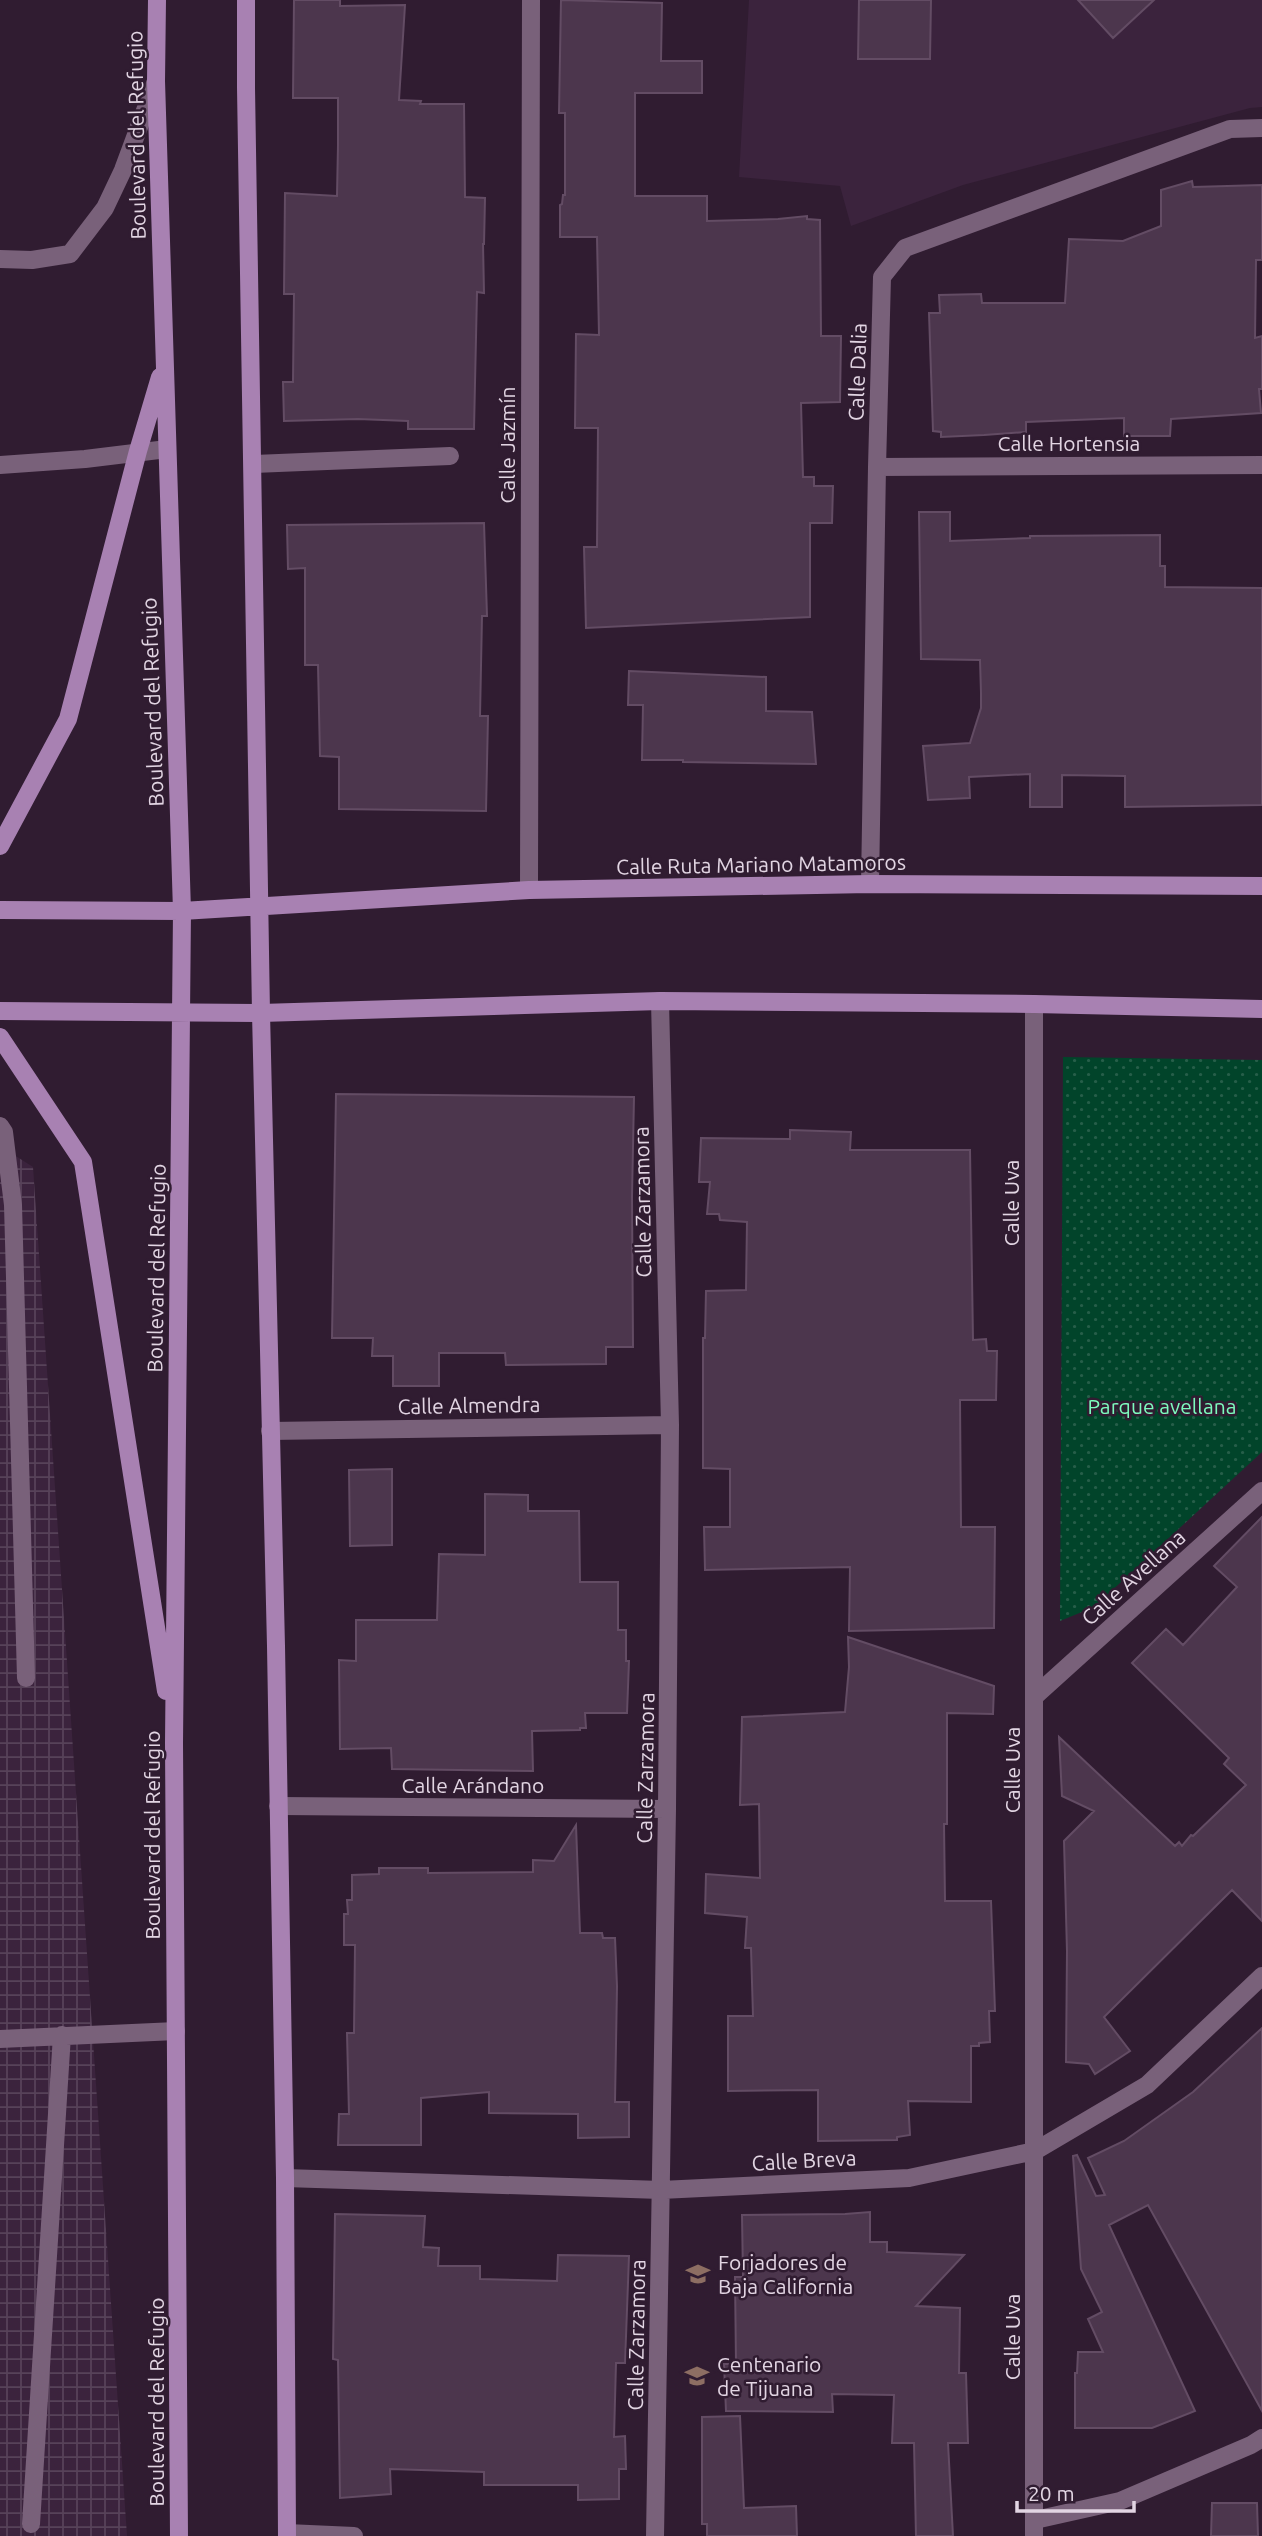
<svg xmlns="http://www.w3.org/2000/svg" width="1262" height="2536" font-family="Ubuntu,sans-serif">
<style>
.built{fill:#3b233d}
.industrial{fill:url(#industrial-grid)}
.park{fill:url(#park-dots)}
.building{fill:#4c364d;stroke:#634c64;stroke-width:2}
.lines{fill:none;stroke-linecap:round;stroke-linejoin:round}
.service{stroke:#79617a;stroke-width:18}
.minor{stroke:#79617a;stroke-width:18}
.primary{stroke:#a881b2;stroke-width:18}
.labels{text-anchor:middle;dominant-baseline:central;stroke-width:5;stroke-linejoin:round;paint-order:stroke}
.street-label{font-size:21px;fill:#e2d5e3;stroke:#301c31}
.park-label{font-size:21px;fill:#7dfbbe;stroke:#301c31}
.poi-label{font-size:21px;fill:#e2d5e3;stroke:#301c31;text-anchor:start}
</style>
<defs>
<pattern id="industrial-grid" width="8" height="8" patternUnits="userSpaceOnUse" patternTransform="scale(1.75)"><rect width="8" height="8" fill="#3b233d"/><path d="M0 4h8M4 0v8" fill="none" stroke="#574259"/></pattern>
<pattern id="park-dots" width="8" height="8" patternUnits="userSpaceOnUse" patternTransform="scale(1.75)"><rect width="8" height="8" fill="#01442a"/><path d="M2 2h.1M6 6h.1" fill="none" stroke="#265e49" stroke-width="1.8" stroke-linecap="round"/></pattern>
</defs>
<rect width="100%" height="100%" fill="#301c31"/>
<path class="built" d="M749,0h513v107l-12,1 -287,77 -112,41 -11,-40 -101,-9z"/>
<path class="industrial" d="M0,1146l33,21 94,1369h-127z"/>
<path class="park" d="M1063,1057l199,3v392l-168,155 -34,14z"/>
<path class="building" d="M294,0h46v6l65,-1 -6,95 22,1 -1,3h44l1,93 20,1 -1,46h-1l1,49 -7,-1 -3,137h-66v-8l-50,-2 -74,2 -1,-39h10l1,-88h-10l1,-101 52,3 1,-51v-47h-45z
M561,0l101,3 -1,58h41v32h-67v103h72v25l71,-2 29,-3v3l13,1 1,116h20l-1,66 -39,1 2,74h11v9h19l-1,37h-22v94l-224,11 -2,-81h13l1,-119h-23l1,-94 23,1 -2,-98h-37v-32l2,-1 1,-9h2v-82h-6z
M859,0h72l-1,59h-72z
M1078,0h76l-41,38z
M1192,181l1,6 69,-2v75h-6l-1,78 7,-2v53h-3l2,24 -90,6 -1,17h-46v-18l-98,4v10l-42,3 -43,2v-5l-8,-1 -4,-118h11l-1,-18 42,-1 1,9h83l4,-64 54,2 38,-15v-36z
M919,512h31v29l80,-3v-2l130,-1v31h5v21l97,1v217l-137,2v-31l-63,-1v32h-32v-33l-61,3 1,21 -42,2 -5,-54 47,-3 11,-35v-15l-1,-33 -59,-1z
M484,523l3,93h-5l-2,100h8l-2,95 -147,-2v-52l-19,-1 -2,-91h-13v-97l-17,1 -1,-44z
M629,671l137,6v34l46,1 4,52 -133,-2v-2h-41l1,-55h-15z
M336,1094l298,3 -2,100 1,150h-27v17l-100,1 -1,-12h-66v33h-46v-30h-21l1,-18h-41z
M790,1130l61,2 -1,18h120l3,190 13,-1 1,12h10l-1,49h-36l1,127h34l-1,101 -145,3 1,-64 -145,3 -1,-43h26v-58l-27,-1v-130h2l1,-47 40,-1 1,-68 -27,-2 -1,-6h-12l3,-32h-11l2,-44 89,1z
M392,1469v76l-42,1 -1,-76z
M485,1494l43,1v16h51l1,71h38v48h8v31h3l-2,52h-42l1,15h-6v2l-48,1 1,40 -141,-2 -1,-21 -51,1 -1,-89 17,1v-41h81l2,-66 46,1z
M1262,1517v404l-30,-31 -128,127 26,34 -35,23 -6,-10 -23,-2 1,-111 -3,-110 30,-30 -32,-15 -3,-59 116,109 4,-4 3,4 9,-11 2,1 53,-51 -22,-21 5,-6 -97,-95 34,-34 17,16 54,-58 -23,-21z
M848,1637l146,49 -1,28 -46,-1v111h-3l1,77h46l4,110h-6l1,31 -11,1v3h-8v56l-63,-1 2,34 -13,2v3l-79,1v-51l-90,1v-75h25l-2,-68h-6l2,-31 -42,-4 1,-39 54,4 -1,-74 -19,1 2,-88 103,-5 4,-45z
M576,1825l4,108h22l1,5h12l2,48 -2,116h14v35l-51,1v-24l-89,-1v-21l-68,6v47h-83l1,-31h10l-2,-81h7l1,-88h-11v-31h4l-1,-14h5v-25l27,-1v-6h49v5l105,-1v-12l21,1z
M1262,2028v383l-114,-206 -39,20 86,186 -43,17h-77v-55h2l1,-21h25l-15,-33 14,-7 -21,-43 -8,-113 4,-1 19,41 9,-1 -17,-37 36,-17 69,-49z
M870,2212v30h17v10l77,3 -48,51 44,2 -1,65h7l2,70h-20l5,93h-37l-2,-93h-22l2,-48 -62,-1 1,18 -107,-1 -2,-47h12l-1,-87h8l-1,-62 103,-1z
M335,2214l90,2 -2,31 16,1 -1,18h42v13l77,2 1,-26 71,1 -4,107h-9l-2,74 11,-1 1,33h-7v30l-41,1v-15h-94v-13l-94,-3 1,25 -51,4 -2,-138 -5,-1z
M740,2416l4,92 52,-2 1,30h-90v-12h-5v-107z
M1212,2503h45l1,33h-47z"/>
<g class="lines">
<path class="service" d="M0,259l32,1 38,-6 35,-46 18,-38 33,-89
M253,464l197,-8
M0,465l85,-6 82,-10
M0,1126l4,6 9,73 13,473
M0,2039l176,-8
M31,2524l31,-489"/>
<path class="minor" d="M877,467l385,-2
M870,884l7,-417 5,-190 23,-29 325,-119 32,-1
M529,890l2,-890
M270,1431l400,-6
M1034,1697l228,-206
M278,1806l389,3
M285,2178l376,12 248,-12 126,-27 112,-66 115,-109
M1035,2520l85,-19 131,-56 11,-7
M287,2533l67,3
M655,2536l12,-727 3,-384 -10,-424
M1034,2536v-1532"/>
<path class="primary" d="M157,0l-1,81 26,830 -8,832 5,793
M246,0v88l15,925 15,633 9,532 2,358
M0,846l68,-127 70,-268 22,-74
M0,910l182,1 347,-21 341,-6 392,2
M0,1011l261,2 399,-12 374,3 228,5
M0,1037l83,125 83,529"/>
</g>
<defs>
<g id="school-bare" transform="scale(1.89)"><path d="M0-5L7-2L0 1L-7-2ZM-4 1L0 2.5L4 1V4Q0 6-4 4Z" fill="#8d6e63" stroke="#301c31" stroke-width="2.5" paint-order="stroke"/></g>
</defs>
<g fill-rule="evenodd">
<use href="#school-bare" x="698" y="2274"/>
<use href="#school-bare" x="697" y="2376"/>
</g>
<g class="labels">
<g class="street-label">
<text transform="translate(136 135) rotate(-91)">Boulevard del Refugio</text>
<text transform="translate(857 372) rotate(-88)">Calle Dalia</text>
<text x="1069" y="443">Calle Hortensia</text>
<text transform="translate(507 445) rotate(-90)">Calle Jazmín</text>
<text transform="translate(152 702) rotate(-92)">Boulevard del Refugio</text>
<text transform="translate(761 864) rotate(-1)">Calle Ruta Mariano Matamoros</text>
<text transform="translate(642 1202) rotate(-91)">Calle Zarzamora</text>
<text transform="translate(1011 1203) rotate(-90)">Calle Uva</text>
<text transform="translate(156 1268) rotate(-89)">Boulevard del Refugio</text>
<text transform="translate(469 1405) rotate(-1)">Calle Almendra</text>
<text transform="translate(1133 1577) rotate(-42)">Calle Avellana</text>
<text transform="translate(645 1768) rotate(-89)">Calle Zarzamora</text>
<text transform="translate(1012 1770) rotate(-90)">Calle Uva</text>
<text x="473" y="1785">Calle Arándano</text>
<text transform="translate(152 1835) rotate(-90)">Boulevard del Refugio</text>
<text transform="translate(804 2160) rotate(-3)">Calle Breva</text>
<text transform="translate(636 2335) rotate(-89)">Calle Zarzamora</text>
<text transform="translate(1012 2337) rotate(-90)">Calle Uva</text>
<text transform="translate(156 2402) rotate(-90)">Boulevard del Refugio</text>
</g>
<g class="park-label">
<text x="1162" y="1406">Parque avellana</text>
</g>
<g class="poi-label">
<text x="718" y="2262">Forjadores de<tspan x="718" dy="24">Baja California</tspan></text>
<text x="717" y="2364">Centenario<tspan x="717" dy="24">de Tijuana</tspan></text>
</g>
</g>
<path d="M1017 2501v10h117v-10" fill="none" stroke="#e2d5e3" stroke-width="3.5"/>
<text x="1028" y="2501" font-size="21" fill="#e2d5e3" stroke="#301c31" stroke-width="5" paint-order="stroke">20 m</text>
</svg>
